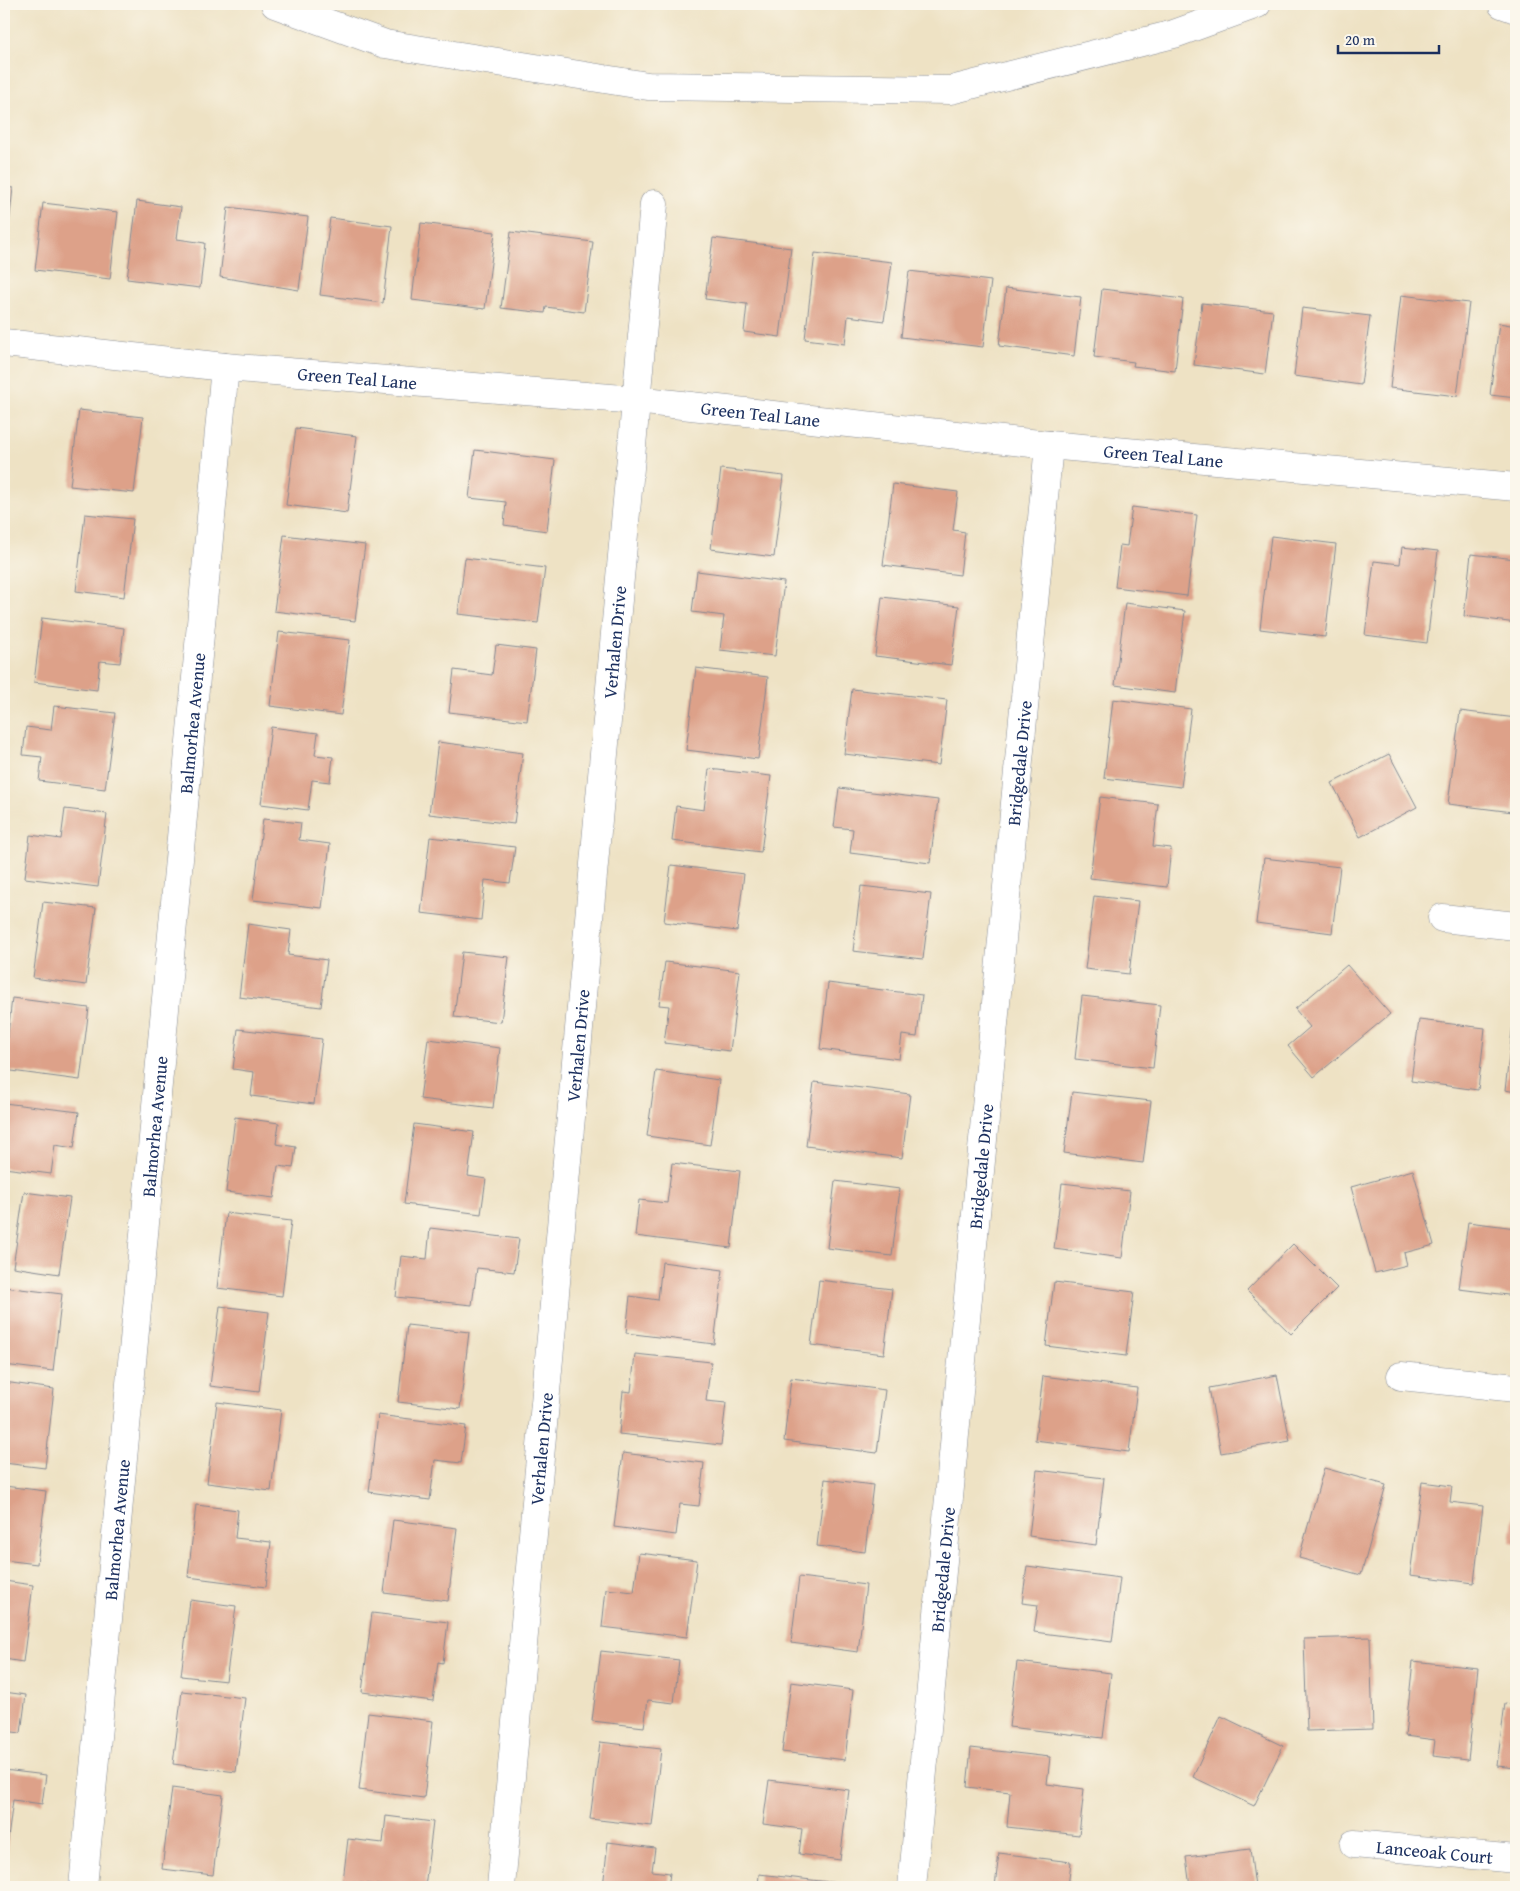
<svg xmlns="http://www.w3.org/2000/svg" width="1520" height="1891" font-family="'Gentium Book Plus',serif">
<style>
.building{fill:#dda189}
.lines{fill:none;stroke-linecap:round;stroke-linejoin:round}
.minor-casing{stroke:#848891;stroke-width:29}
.minor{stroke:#fff;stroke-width:28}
.labels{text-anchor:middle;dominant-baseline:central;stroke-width:4;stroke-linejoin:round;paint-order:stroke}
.street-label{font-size:18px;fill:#1b2f5e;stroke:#fbf7ec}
</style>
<rect width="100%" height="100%" fill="#fbf7ec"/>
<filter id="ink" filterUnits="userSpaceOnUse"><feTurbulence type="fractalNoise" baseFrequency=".02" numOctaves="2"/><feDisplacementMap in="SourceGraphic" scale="10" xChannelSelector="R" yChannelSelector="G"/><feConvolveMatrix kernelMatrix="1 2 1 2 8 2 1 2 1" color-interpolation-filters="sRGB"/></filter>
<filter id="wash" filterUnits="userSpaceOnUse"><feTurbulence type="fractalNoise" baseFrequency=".0096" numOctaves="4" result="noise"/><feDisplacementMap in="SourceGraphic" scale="20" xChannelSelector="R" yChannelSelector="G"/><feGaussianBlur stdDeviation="1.12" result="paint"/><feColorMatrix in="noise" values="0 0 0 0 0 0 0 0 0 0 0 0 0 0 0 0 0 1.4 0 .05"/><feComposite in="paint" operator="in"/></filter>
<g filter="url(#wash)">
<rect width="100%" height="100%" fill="#eee2c4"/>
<g id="blocks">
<path class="building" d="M4,187l9,1 -8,73h-1z
M137,201l44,6 -4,32 28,4 -5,45 -73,-9z
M43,203l75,9 -8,67 -75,-9z
M228,207l80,10 -9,73 -79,-13z
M330,218l62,8 -9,77 -63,-8z
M421,223l74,9 -10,77 -73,-9z
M511,232l82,10 -9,70 -38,-5 -1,6 -44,-5z
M713,238l78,10 -11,89 -36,-5 3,-28 -42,-5z
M815,253l77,9 -8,59 -36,-5 -3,28 -40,-5z
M909,271l82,10 -8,66 -82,-10z
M1006,288l75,9 -7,59 -75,-10z
M1102,289l81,10 -8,72 -42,-5 1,-4 -40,-5z
M1401,295l68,8 -12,93 -67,-8z
M1202,303l71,8 -8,63 -71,-9z
M1302,308l68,8 -9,69 -67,-9z
M1499,323l17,3v72l-26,-3z
M79,410l64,7 -9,76 -64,-7z
M296,428l61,8 -10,77 -61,-8z
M475,450l80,10 -8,71 -43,-6 2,-23 -37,-4z
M721,469l63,7 -10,81 -63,-8z
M893,484l65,8 -5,38 12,2 -5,43 -77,-10z
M1132,507l65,8 -10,81 -72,-9 5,-42 7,1z
M85,514l48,5 -9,78 -48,-6z
M284,535l81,10 -10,76 -81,-10z
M1271,536l65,8 -11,93 -65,-8z
M1402,547l36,4 -11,92 -62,-8 9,-74 26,3z
M1471,554l45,5v64l-52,-7z
M465,558l80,10 -7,55 -80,-9z
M697,571l87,11 -9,74 -55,-6 4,-34 -32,-4z
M882,597l77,9 -8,59 -76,-9z
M1125,603l60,8 -10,82 -60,-8z
M42,618l82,10 -4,35 -20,-2 -3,29 -63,-8z
M279,632l71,8 -9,75 -71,-9z
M496,645l40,5 -9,71 -78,-9 5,-42 38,5z
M696,668l72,9 -10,82 -72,-9z
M852,689l95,11 -8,65 -95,-11z
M1113,699l78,10 -10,78 -77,-9z
M54,706l61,7 -10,76 -66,-8 3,-24 -19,-2 3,-28 25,3z
M1460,711l56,7v67l-3,27 -65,-8z
M271,727l47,6 -3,22 18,2 -3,25 -18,-2 -4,30 -47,-6z
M438,742l85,11 -9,71 -85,-10z
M1389,754l28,53 -57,30 -28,-54z
M709,769l62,7 -10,76 -89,-11 4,-35 28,4z
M839,788l99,12 -8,63 -80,-10 3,-24 -19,-2z
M1100,797l58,7 -5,42 18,2 -4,39 -77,-9z
M65,809l42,5 -9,73 -73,-9 5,-43 31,4z
M263,819l38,4 -2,17 31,4 -8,64 -69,-8z
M430,837l85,10 -5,36 -25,-3 -4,40 -60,-7z
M1264,858l76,9 -8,66 -76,-10z
M671,865l73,9 -7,57 -73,-9z
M861,886l70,8 -8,65 -70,-8z
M1094,896l44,5 -9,73 -44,-5z
M43,902l53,6 -10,77 -53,-7z
M248,924l43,6 -3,25 39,5 -6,47 -82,-10z
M462,952l47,5 -8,65 -47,-5z
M665,962l75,9 -10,80 -66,-8 5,-37 -10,-1z
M1347,965l43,49 -76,63 -26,-31 22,-19 -15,-18z
M828,983l94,12 -5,42 -15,-2 -3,24 -79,-10z
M1082,996l78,9 -7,63 -78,-9z
M12,998l77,10 -9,72 -76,-10z
M1514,1015h2v77l-11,-2z
M1419,1020l66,8 -7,62 -67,-9z
M238,1029l84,10 -8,65 -63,-8 3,-24 -21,-3z
M428,1039l72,9 -7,60 -73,-9z
M656,1071l63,9 -9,65 -63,-9z
M814,1082l96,12 -8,64 -96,-12z
M1072,1092l79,9 -8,62 -79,-10z
M4,1103l75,9 -5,36 -19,-3 -4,29 -47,-6z
M235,1117l44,6 -3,21 20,3 -3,21 -15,-2 -4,32 -48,-6z
M414,1124l60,8 -6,44 18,3 -5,35 -77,-10z
M672,1163l68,8 -9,77 -96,-12 4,-36 28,3z
M1413,1170l21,75 -30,8 3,12 -32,8 -24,-86z
M835,1181l65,8 -8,67 -65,-8z
M1062,1183l68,8 -8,67 -68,-9z
M24,1192l46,6 -11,76 -46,-7z
M226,1213l65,8 -9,75 -65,-8z
M1468,1222l48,6v68l-57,-7z
M430,1228l89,11 -5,33 -37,-4 -5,37 -76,-8 5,-41 26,3z
M1293,1244l44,44 -46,46 -44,-43z
M662,1262l61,8 -9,74 -88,-11 4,-37 28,4z
M819,1280l73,9 -8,65 -73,-9z
M1054,1282l80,10 -8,64 -80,-10z
M4,1287l58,7 -9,77 -49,-6z
M220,1306l49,6 -10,80 -49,-6z
M407,1325l62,7 -9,77 -62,-7z
M635,1354l76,8 -5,39 20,2 -5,42 -102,-11 4,-43 8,1z
M1277,1375l13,66 -69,12 -12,-65z
M1043,1376l94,12 -8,64 -94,-12z
M791,1378l94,12 -8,63 -93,-12z
M4,1382l50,7 -9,79 -41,-5z
M217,1402l64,8 -10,81 -64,-8z
M378,1415l88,11 -5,37 -26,-3 -5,40 -61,-8z
M623,1453l81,10 -5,43 -19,-2 -4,31 -62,-8z
M1324,1468l62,17 -25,90 -62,-17z
M1037,1470l67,8 -8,67 -67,-9z
M825,1479l48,6 -8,67 -48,-6z
M1422,1482l30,4 -2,16 33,4 -9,77 -64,-8z
M4,1486l42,5 -9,73 -33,-4z
M1515,1501h1v42l-6,-1z
M196,1505l42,5 -3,28 36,4 -5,45 -78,-10z
M393,1520l64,8 -9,73 -64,-8z
M639,1553l58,7 -10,77 -85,-10 4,-38 28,3z
M1027,1566l93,12 -8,64 -78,-10 4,-27 -16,-2z
M799,1577l67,8 -8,67 -67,-9z
M4,1581l29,4 -10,77 -19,-3z
M190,1600l46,6 -10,75 -45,-5z
M372,1613l76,9 -5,41 -5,-1 -5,39 -71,-9z
M1370,1637l3,92 -66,2 -3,-92z
M601,1651l78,9 -5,43 -26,-3 -4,27 -52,-6z
M1413,1661l65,7 -10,92 -35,-4 2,-16 -30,-4z
M1017,1662l94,11 -8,65 -94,-11z
M791,1682l62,8 -8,70 -63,-8z
M182,1691l63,7 -9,74 -63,-8z
M4,1692l22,3 -5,38 -17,-2z
M1505,1703l11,2v63l-19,-2z
M368,1713l65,8 -9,77 -65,-8z
M1221,1716l62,30 -29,60 -61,-29z
M600,1742l61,7 -9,77 -62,-7z
M971,1748l79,9 -3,27 37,5 -5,46 -72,-8 3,-35 -43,-5z
M4,1770l42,5 -4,29 -29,-4 -7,54h-2z
M769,1780l80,10 -9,70 -41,-6 3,-25 -39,-5z
M172,1788l51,7 -10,80 -51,-6z
M386,1816l47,6 -8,65h-31l-51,-6 5,-42 35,4z
M608,1842l47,6 -3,23 18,2 -2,14h-65z
M1250,1849l5,38h-65l-4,-30z
M999,1853l72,9 -3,25h-73z
M4,1869l4,1 -2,17h-2z
M759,1874l79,9v4h-80z
M578,1883l23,3v1h-23z"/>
</g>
</g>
<g filter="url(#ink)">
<use href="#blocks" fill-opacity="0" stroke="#848891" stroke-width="1"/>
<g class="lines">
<g class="minor-casing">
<g id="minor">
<path d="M275,4l110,40 263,42 303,4 223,-56 83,-30"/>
<path d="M1502,4l14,5"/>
<path id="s1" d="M4,343l221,24 411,33 413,45 467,42"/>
<path d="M1442,918l74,8"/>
<path d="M1401,1376l115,12"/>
<path id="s2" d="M1354,1844l162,15"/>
<path id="s3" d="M83,1887l142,-1520"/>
<path id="s4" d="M501,1887l153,-1683"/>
<path id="s5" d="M912,1887l137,-1442"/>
</g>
</g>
<use href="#minor" class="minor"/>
</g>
</g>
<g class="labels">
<g class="street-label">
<text stroke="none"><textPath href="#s1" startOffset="355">Green Teal Lane</textPath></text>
<text stroke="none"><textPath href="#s1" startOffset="760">Green Teal Lane</textPath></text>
<text stroke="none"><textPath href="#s1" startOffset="1165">Green Teal Lane</textPath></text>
<text stroke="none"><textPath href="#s4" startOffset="1250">Verhalen Drive</textPath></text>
<text stroke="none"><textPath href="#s3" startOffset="1169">Balmorhea Avenue</textPath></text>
<text stroke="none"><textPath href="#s5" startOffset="1129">Bridgedale Drive</textPath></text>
<text stroke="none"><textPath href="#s4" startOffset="845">Verhalen Drive</textPath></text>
<text stroke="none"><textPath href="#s3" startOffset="764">Balmorhea Avenue</textPath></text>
<text stroke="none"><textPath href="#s5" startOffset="724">Bridgedale Drive</textPath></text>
<text stroke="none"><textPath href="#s4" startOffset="440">Verhalen Drive</textPath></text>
<text stroke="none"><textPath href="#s3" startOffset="359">Balmorhea Avenue</textPath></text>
<text stroke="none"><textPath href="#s5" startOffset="319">Bridgedale Drive</textPath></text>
<text stroke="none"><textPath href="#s2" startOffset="81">Lanceoak Court</textPath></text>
</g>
</g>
<rect width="1520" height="1891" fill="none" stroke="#fbf7ec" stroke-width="20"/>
<path d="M1338 45v8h101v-8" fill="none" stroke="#1b2f5e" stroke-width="2.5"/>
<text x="1345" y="45" font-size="15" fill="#1b2f5e" stroke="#fbf7ec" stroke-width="4" paint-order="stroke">20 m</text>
</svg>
